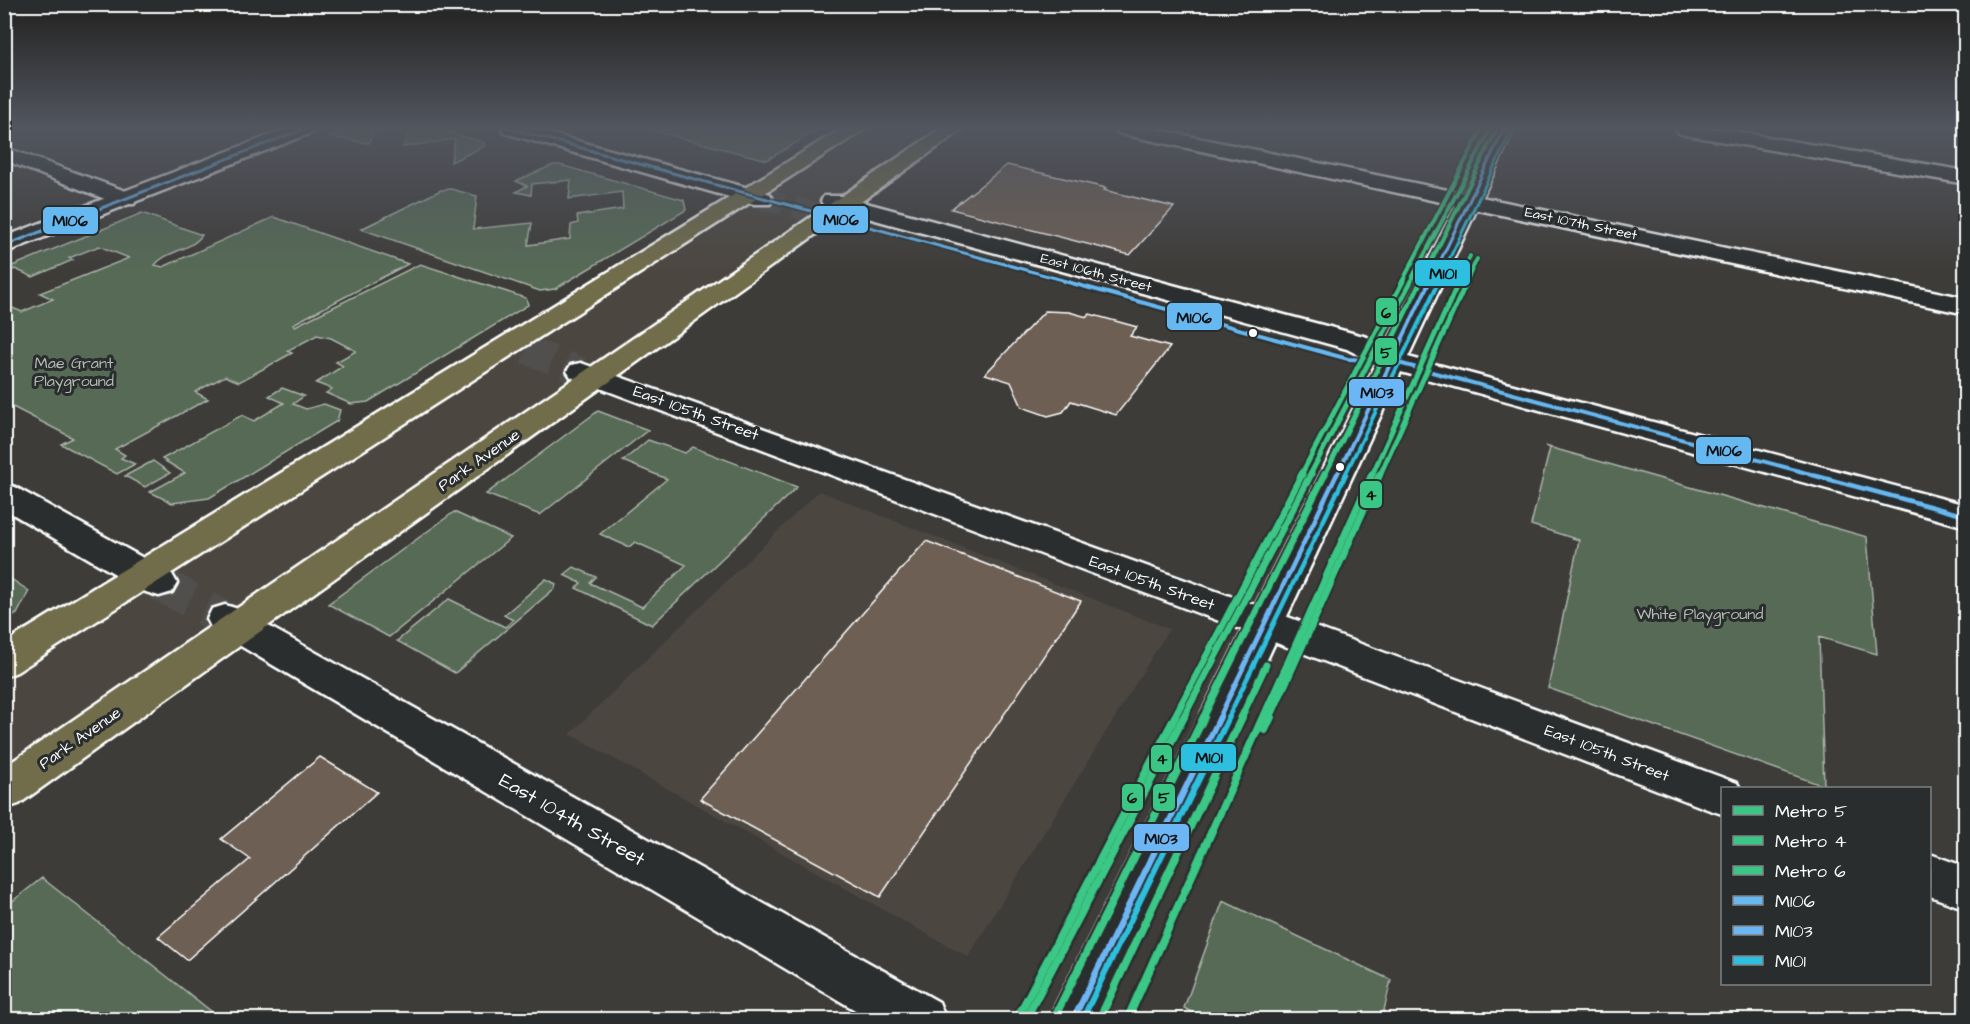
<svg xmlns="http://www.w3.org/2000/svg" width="1970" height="1024" font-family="'Architects Daughter',sans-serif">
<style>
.built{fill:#4c4641}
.green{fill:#566a55;stroke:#aab4aa;stroke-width:1.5}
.building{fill:#6d5f53;stroke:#fff;stroke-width:1.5}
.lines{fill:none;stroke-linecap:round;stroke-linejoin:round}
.minor-tunnel-far1{stroke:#51504d;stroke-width:28;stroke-dasharray:28 14;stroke-linecap:butt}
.minor-tunnel{stroke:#51504d;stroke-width:35;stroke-dasharray:35 18;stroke-linecap:butt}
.secondary-tunnel{stroke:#51504d;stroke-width:22;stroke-dasharray:22 11;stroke-linecap:butt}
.minor-casing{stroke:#fff;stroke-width:5}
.secondary-casing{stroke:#fff;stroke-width:5}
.primary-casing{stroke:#fff;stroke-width:5}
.minor{fill:#2a2d2e;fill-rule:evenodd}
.secondary{fill:#2a2d2e;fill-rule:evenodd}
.primary{fill:#716d4b;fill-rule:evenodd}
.bus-1-far2-casing{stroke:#2a2d2e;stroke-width:6}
.bus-1-far1-casing{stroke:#2a2d2e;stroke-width:8}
.bus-1-casing{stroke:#2a2d2e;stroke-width:9}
.bus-2-far3-casing{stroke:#2a2d2e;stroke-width:6}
.bus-2-far2-casing{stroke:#2a2d2e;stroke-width:8}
.bus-2-far1-casing{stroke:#2a2d2e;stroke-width:9}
.bus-2-casing{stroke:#2a2d2e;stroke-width:10}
.bus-3-far3-casing{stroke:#2a2d2e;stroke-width:6}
.bus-3-far2-casing{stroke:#2a2d2e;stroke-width:8}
.bus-3-far1-casing{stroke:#2a2d2e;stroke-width:9}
.bus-3-casing{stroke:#2a2d2e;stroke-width:10}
.bus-1-far2{stroke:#66b8f1;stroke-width:3}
.bus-1-far1{stroke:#66b8f1;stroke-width:4}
.bus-1{stroke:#66b8f1;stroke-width:4.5}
.bus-2-far3{stroke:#6db6f5;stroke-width:3}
.bus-2-far2{stroke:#6db6f5;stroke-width:4}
.bus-2-far1{stroke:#6db6f5;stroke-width:4.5}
.bus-2{stroke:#6db6f5;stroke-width:6}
.bus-3-far3{stroke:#2dbfdf;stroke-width:3}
.bus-3-far2{stroke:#2dbfdf;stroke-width:4}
.bus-3-far1{stroke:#2dbfdf;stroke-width:4.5}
.bus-3{stroke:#2dbfdf;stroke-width:6}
.metro-1-far3-casing{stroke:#2a2d2e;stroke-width:7}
.metro-1-far2-casing{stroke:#2a2d2e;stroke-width:9}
.metro-1-far1-casing{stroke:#2a2d2e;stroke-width:11}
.metro-1-casing{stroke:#2a2d2e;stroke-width:13}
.metro-2-far3-casing{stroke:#2a2d2e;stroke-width:7}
.metro-2-far2-casing{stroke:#2a2d2e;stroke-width:9}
.metro-2-far1-casing{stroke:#2a2d2e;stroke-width:11}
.metro-2-casing{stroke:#2a2d2e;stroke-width:13}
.metro-3-far3-casing{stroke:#2a2d2e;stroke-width:7}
.metro-3-far2-casing{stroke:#2a2d2e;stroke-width:9}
.metro-3-far1-casing{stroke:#2a2d2e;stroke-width:11}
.metro-3-casing{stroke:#2a2d2e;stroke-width:13}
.metro-1-far3{stroke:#3ac785;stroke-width:4}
.metro-1-far2{stroke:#3ac785;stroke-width:5}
.metro-1-far1{stroke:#3ac785;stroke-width:7}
.metro-1{stroke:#3ac785;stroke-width:8}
.metro-2-far3{stroke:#3ac785;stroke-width:4}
.metro-2-far2{stroke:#3ac785;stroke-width:5}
.metro-2-far1{stroke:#3ac785;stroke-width:7}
.metro-2{stroke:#3ac785;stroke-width:8}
.metro-3-far3{stroke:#3ac785;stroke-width:4}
.metro-3-far2{stroke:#3ac785;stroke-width:5}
.metro-3-far1{stroke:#3ac785;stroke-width:7}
.metro-3{stroke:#3ac785;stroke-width:8}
.bus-dot{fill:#fff;stroke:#2a2d2e;stroke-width:2}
.labels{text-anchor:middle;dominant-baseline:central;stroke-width:6;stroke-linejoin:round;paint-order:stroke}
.far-street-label{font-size:14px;fill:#fff;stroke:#2a2d2e}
.park-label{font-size:16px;fill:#b3bcb2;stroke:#2a2d2e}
.street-label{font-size:16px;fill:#fff;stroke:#2a2d2e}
.near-street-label{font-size:20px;fill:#fff;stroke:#2a2d2e}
.line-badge{stroke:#2a2d2e;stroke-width:2}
.pale-badge-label{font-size:16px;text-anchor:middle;font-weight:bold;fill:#111}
</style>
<rect width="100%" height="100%" fill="#3e3c39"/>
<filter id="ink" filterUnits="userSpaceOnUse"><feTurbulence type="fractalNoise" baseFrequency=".0167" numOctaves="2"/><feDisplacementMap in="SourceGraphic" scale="12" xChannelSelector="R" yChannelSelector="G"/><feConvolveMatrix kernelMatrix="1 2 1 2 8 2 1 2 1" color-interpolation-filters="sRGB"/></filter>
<g filter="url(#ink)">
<path class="built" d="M869,129h69l-933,640v-91z
M819,491l350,138 -201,328 -398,-223z"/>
<path class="green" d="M349,129h52l-28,3 -4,11 -40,-6z
M411,129h26l48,14v3l-34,16 4,-23 -52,8z
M646,129h173l-52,31z
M553,165h7l124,35 2,10 -131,79 -15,2 -179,-62 80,-39 10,-1 26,7 -4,33 59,-6 -4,22 42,-6 1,-14 7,-2 -1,-7 46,-7 -1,-17 -53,7 2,-19 -39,4 -1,11 -15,-3 11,-6 -11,-5z
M142,213l60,22c-11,16 -35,15 -47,30l8,2 111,-50 134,47 -115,60 2,2 125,-62 106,34 2,7 -160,97 -17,2 -25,-11 6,-4 -16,-6 27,-17 -7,-4 20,-11 -25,-13 -14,-3 -30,16 5,2 -53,29 -14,-6 -30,16 13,7 -93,50 10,6 -4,3 14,6 -18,10 -56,-30 12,-6 -68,-35v-94l5,-2 12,5 31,-13 -13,-6 89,-35 -30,-12 -30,12 4,2 -40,17 -18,-8 -10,4v-4z
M282,388l22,8 -11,8 13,5 18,-5 16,6 -3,11 -128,77 -37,5 -22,-11 35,-19 -23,-14 80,-44 12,6 30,-18 -15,-7z
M598,411l50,19 -108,85 -54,-21z
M648,440l37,13 8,-6 104,40 -145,138 -76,-37 5,-5 -17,-8 10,-8 22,10 -6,6 52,24 44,-42 -51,-23 -6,5 -29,-13 67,-55 -44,-18z
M1545,446l322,91 10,117 -58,-17 5,149 -276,-98 31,-148 -48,-15 19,-77z
M153,461l17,12 -25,14 -20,-11z
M454,512l57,26 -122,99 -61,-33z
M5,575l24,16 -12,23 -12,7z
M546,579l10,5 -1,4 -100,85 -58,-32 52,-42 56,28 8,-7 -9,-5z
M42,878l179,141h-216v-112z
M1223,901l168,79 -9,39h-178l-20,-11z"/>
<path class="building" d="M1007,165l99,23 -2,2 70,17 -44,48 -179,-46z
M1045,311l24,1 18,5 3,-3 47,13 -7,9 40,11 -54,68 -45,-14 -8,11 -15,4 -26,-9 -11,-25 -26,-8z
M926,541l155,60 -201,296 -180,-98z
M320,757l57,35 -190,168 -29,-23 92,-78 -29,-20z"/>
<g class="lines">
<path class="minor-tunnel-far1" d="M526,350l55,21"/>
<path class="minor-tunnel" d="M159,583l66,36"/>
<path class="secondary-tunnel" d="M762,199l54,14"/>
<g class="minor-casing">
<path id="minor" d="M1116,129h39l811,169v16l-840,-179 -7,-2z
M1676,129h45l245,42v13l-280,-49 -7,-2z
M4,147l130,47 3,5 -3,5h-16l-114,-44z
M581,363l696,250 460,170 3,5h-18v26l-15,-5 -456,-176 -680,-256 -4,-6 4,-6z
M4,484l11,3 157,87 5,9 -5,9 -13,4 -13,-4 -142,-83z
M225,605l13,4 701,393 7,18h-74l-660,-391 -5,-10 5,-10z
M1930,854l36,13v42l-36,-13z"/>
</g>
<g class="secondary-casing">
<path id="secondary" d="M286,129h28l-3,4 -307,120v-16z
M502,129h32l236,65 3,5 -3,5h-16l-249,-71z
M1494,129h20l-106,228 558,148v22l-565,-155 -302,648h-51l328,-656 -29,-15 -523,-143 -3,-5 3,-5h16l527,141 18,10z"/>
</g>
<g class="primary-casing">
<path id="primary" d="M841,129h24l-848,543 -13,5v-34z
M940,129h23l-944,675 -15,5v-42z"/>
</g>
<use href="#minor" class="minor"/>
<use href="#secondary" class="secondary"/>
<use href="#primary" class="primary"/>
<g class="bus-1-far2-casing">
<path id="bus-1-far2" d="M512,129l558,153
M4,246l300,-117"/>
</g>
<g class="bus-1-far1-casing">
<path id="bus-1-far1" d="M1064,281l284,78 43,2 423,114"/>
</g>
<g class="bus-1-casing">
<path id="bus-1" d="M1809,474l157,42"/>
</g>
<g class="bus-2-far3-casing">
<path id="bus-2-far3" d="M1430,282l74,-153"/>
</g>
<g class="bus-2-far2-casing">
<path id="bus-2-far2" d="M1337,475l93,-194"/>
</g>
<g class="bus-2-far1-casing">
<path id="bus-2-far1" d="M1219,718l118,-244"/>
</g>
<g class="bus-2-casing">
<path id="bus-2" d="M1073,1020l147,-303"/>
</g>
<g class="bus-3-far3-casing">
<path id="bus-3-far3" d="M1438,282l73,-150"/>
</g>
<g class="bus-3-far2-casing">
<path id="bus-3-far2" d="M1345,475l94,-194"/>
</g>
<g class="bus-3-far1-casing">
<path id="bus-3-far1" d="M1228,718l118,-244"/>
</g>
<g class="bus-3-casing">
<path id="bus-3" d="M1082,1020l147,-303"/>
</g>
<use href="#bus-1-far2" class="bus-1-far2"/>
<use href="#bus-1-far1" class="bus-1-far1"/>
<use href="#bus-1" class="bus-1"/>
<use href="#bus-2-far3" class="bus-2-far3"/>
<use href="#bus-2-far2" class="bus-2-far2"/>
<use href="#bus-2-far1" class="bus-2-far1"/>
<use href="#bus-2" class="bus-2"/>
<use href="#bus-3-far3" class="bus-3-far3"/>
<use href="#bus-3-far2" class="bus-3-far2"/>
<use href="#bus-3-far1" class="bus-3-far1"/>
<use href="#bus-3" class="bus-3"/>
<g class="metro-1-far3-casing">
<path id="metro-1-far3" d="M1421,282l76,-153"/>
</g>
<g class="metro-1-far2-casing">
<path id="metro-1-far2" d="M1325,475l96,-194"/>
</g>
<g class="metro-1-far1-casing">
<path id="metro-1-far1" d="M1203,718l122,-244"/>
</g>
<g class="metro-1-casing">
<path id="metro-1" d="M1053,1020l151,-303"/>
</g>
<g class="metro-2-far3-casing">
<path id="metro-2-far3" d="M1410,282l79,-150
M1466,282l11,-23"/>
</g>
<g class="metro-2-far2-casing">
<path id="metro-2-far2" d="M1310,475l101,-194
M1380,475l87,-194"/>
</g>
<g class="metro-2-far1-casing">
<path id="metro-2-far1" d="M1183,718l128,-244
M1241,718l25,-53
M1270,718l110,-244"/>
</g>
<g class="metro-2-casing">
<path id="metro-2" d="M1265,730l6,-13
M1025,1020l159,-303
M1099,1020l143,-303"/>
</g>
<g class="metro-3-far3-casing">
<path id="metro-3-far3" d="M1402,282l80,-153
M1458,282l12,-26"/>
</g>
<g class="metro-3-far2-casing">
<path id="metro-3-far2" d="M1301,475l102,-194
M1372,475l87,-194"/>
</g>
<g class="metro-3-far1-casing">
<path id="metro-3-far1" d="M1174,718l128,-244
M1263,718l109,-244"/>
</g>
<g class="metro-3-casing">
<path id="metro-3" d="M1016,1020l159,-303
M1127,1020l136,-303"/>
</g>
<use href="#metro-1-far3" class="metro-1-far3"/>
<use href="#metro-1-far2" class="metro-1-far2"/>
<use href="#metro-1-far1" class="metro-1-far1"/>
<use href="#metro-1" class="metro-1"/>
<use href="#metro-2-far3" class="metro-2-far3"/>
<use href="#metro-2-far2" class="metro-2-far2"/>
<use href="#metro-2-far1" class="metro-2-far1"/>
<use href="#metro-2" class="metro-2"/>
<use href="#metro-3-far3" class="metro-3-far3"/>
<use href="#metro-3-far2" class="metro-3-far2"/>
<use href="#metro-3-far1" class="metro-3-far1"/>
<use href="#metro-3" class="metro-3"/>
</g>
</g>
<linearGradient id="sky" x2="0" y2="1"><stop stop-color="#22211f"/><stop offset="0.47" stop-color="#52565f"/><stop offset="1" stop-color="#52565f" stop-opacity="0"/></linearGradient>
<rect width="1970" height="272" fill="url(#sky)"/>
<g class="bus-dot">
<circle cx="1253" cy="333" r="5"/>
<circle cx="1340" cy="467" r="5"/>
</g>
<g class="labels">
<g class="far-street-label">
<text transform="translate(1581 224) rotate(12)">East 107th Street</text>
<text transform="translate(1096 273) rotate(15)">East 106th Street</text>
</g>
<g class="park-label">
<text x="74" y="363">Mae Grant<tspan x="74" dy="18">Playground</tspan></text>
<text x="1700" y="614">White Playground</text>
</g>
<g class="street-label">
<text transform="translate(696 413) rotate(20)">East 105th Street</text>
<text transform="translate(479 460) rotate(-35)">Park Avenue</text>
<text transform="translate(1152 583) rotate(20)">East 105th Street</text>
<text transform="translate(80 738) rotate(-35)">Park Avenue</text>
<text transform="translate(1607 753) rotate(21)">East 105th Street</text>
</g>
<g class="near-street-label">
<text transform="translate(572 820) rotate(30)">East 104th Street</text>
</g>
</g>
<g class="line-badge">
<rect x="812" y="205" width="57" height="29" rx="6" fill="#66b8f1"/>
<rect x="42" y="206" width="57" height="29" rx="6" fill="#66b8f1"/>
<rect x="1414" y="259" width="57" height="28" rx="6" fill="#2dbfdf"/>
<rect x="1375" y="297" width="23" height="29" rx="6" fill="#3ac785"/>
<rect x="1166" y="302" width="57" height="29" rx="6" fill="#66b8f1"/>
<rect x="1374" y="337" width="24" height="29" rx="6" fill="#3ac785"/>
<rect x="1348" y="378" width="57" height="29" rx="6" fill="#6db6f5"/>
<rect x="1695" y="436" width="57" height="29" rx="6" fill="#66b8f1"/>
<rect x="1359" y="480" width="24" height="29" rx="6" fill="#3ac785"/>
<rect x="1180" y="743" width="57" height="29" rx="6" fill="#2dbfdf"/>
<rect x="1150" y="744" width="23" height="29" rx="6" fill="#3ac785"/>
<rect x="1121" y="783" width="23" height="29" rx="6" fill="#3ac785"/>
<rect x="1152" y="783" width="24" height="29" rx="6" fill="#3ac785"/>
<rect x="1133" y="823" width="57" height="29" rx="6" fill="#6db6f5"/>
</g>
<g class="pale-badge-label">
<text x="841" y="225">M106</text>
<text x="70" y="226">M106</text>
<text x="1443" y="279">M101</text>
<text x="1386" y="318">6</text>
<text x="1194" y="323">M106</text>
<text x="1386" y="358">5</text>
<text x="1377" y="398">M103</text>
<text x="1724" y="456">M106</text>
<text x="1371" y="500">4</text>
<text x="1209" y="763">M101</text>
<text x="1162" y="764">4</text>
<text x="1132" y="803">6</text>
<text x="1164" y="803">5</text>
<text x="1161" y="844">M103</text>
</g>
<rect width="1970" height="1024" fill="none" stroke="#2a2d2e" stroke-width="24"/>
<rect x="12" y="12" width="1946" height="1000" fill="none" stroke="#fff" stroke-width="2" filter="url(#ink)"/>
<rect x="1721" y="787" width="210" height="198" fill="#2a2d2e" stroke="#7f8182" stroke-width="1.5"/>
<rect x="1733" y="806" width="30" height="9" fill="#3ac785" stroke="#7f8182" stroke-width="1.5"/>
<text x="1775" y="817" font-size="18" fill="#ffffff">Metro 5</text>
<rect x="1733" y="836" width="30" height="9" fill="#3ac785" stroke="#7f8182" stroke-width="1.5"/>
<text x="1775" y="847" font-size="18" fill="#ffffff">Metro 4</text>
<rect x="1733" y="866" width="30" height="9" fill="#3ac785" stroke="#7f8182" stroke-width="1.5"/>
<text x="1775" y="877" font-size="18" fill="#ffffff">Metro 6</text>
<rect x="1733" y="896" width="30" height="9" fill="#66b8f1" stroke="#7f8182" stroke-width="1.5"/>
<text x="1775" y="907" font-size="18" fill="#ffffff">M106</text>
<rect x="1733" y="926" width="30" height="9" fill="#6db6f5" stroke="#7f8182" stroke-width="1.5"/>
<text x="1775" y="937" font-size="18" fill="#ffffff">M103</text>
<rect x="1733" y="956" width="30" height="9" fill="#2dbfdf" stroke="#7f8182" stroke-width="1.5"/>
<text x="1775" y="967" font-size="18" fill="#ffffff">M101</text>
</svg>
